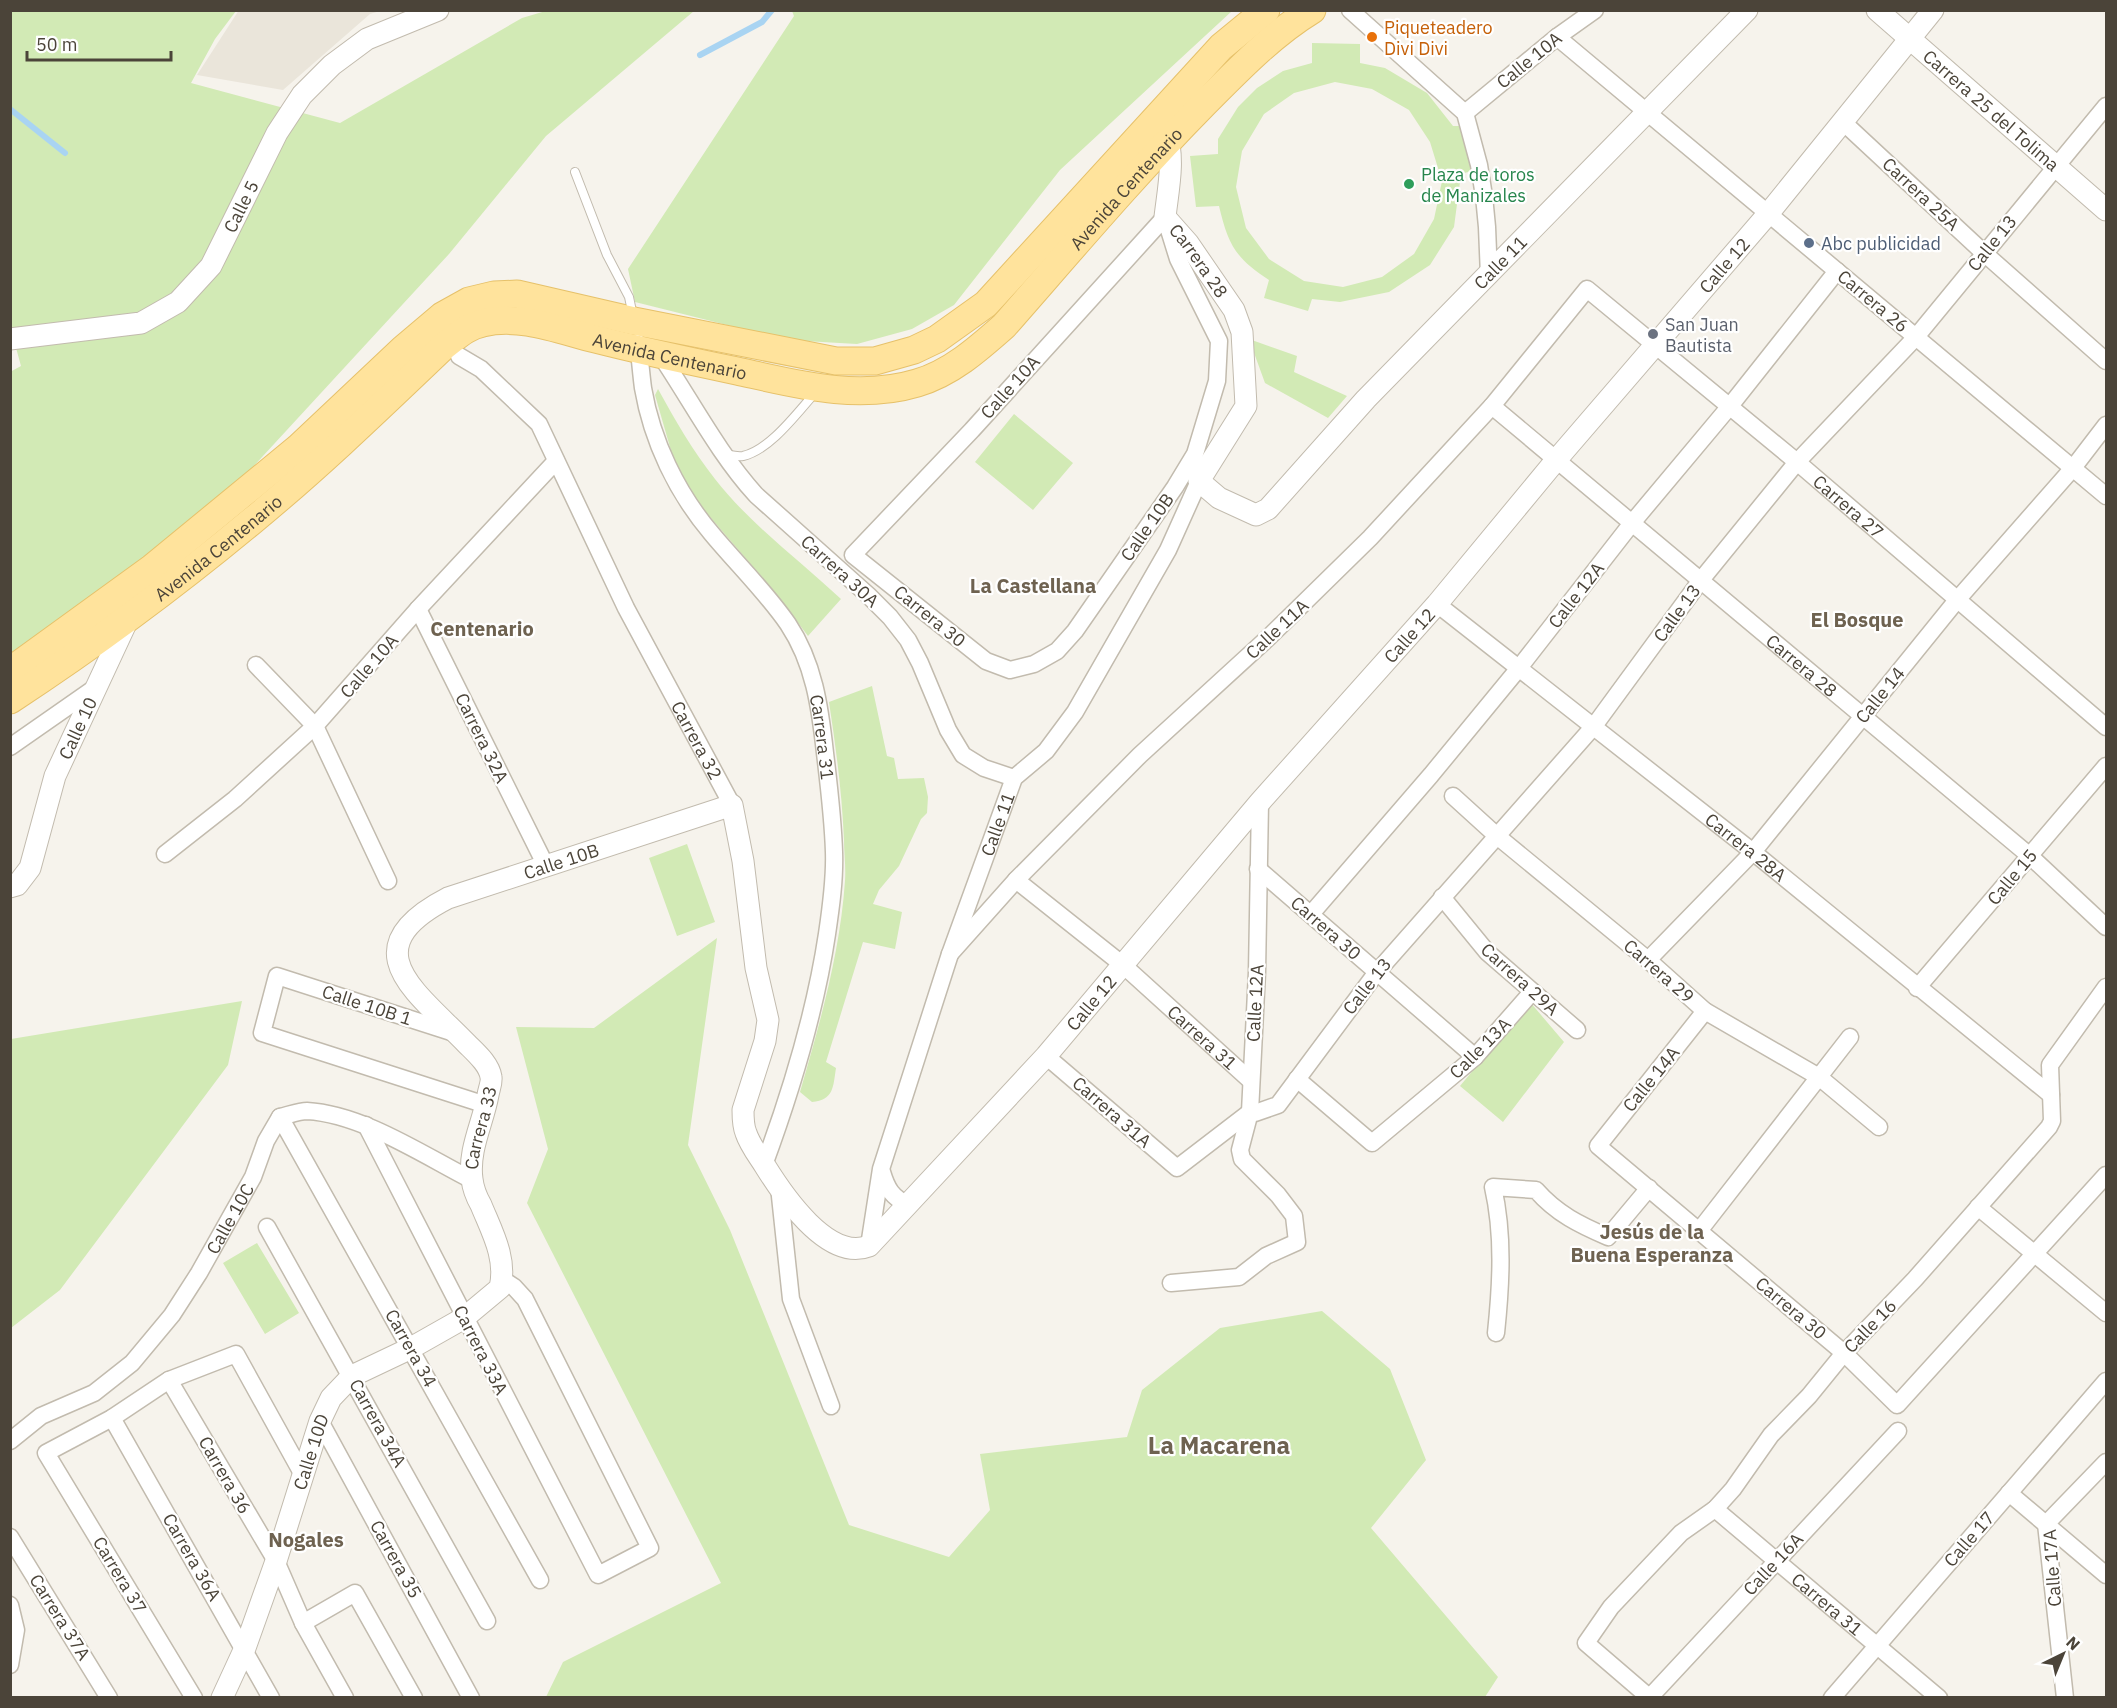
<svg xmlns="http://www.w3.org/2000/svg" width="2117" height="1708" font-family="'IBM Plex Sans',sans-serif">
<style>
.residential{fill:#eae5da}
.green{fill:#d2eab5;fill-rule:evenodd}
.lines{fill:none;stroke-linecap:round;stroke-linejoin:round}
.stream{stroke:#a9d4f2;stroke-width:6}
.service-casing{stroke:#c2bbae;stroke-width:10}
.minor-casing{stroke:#c2bbae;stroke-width:19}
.tertiary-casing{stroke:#c2bbae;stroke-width:23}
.primary-casing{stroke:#e6c16a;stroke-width:29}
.service{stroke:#fff;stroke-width:8}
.minor{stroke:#fff;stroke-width:16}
.tertiary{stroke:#fff;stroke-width:21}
.primary{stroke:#ffe39c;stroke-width:27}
.food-dot{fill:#e8710a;stroke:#fff;stroke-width:2}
.leisure-dot{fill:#2e9e5b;stroke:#fff;stroke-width:2}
.service-dot{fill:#5c6f8a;stroke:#fff;stroke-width:2}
.worship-dot{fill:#6b7280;stroke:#fff;stroke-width:2}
.labels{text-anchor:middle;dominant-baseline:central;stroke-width:4.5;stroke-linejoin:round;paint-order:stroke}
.food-label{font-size:18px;fill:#c56008;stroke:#fff;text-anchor:start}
.street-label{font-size:18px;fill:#4b4439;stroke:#fff}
.leisure-label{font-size:18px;fill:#27864d;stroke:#fff;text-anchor:start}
.service-label{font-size:18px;fill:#4e5e75;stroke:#fff;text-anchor:start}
.worship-label{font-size:18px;fill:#5b616d;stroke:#fff;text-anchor:start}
.neighbourhood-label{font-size:20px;font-weight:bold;fill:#6e6250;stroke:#fff}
.district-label{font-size:24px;font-weight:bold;fill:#6e6250;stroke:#fff}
</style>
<rect width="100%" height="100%" fill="#f6f3ec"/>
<path class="residential" d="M239,10h141v1l-10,3 -87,76 -86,-15z"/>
<path class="green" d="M549,10l145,1 -148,125 -97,118 -210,228 -149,117 -60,45 -19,10 -1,-282 11,-6 -11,-40 1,-315h225l-21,28 -24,44 149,40 182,-105z
M792,11h440l-172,159 -106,135 -42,24 -55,15 -70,-4 -152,-38 -7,-33 166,-253z
M1312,43l48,1v19l25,5 42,25 26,33h12l10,44 -14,4 -7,53 -24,38 -41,27 -49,10 -28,-3 -4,12 -44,-13 5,-18c-34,-22 -41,-36 -50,-74l-23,1 -6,-51 28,-2v-15l20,-32 19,-19 26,-17 29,-8zM1335,82l37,7 37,21 21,32 12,39 -8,38 -20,35 -32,23 -39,10 -39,-6 -35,-22 -23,-31 -10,-41 6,-36 22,-37 30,-21z
M1249,339l48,17 -3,16 53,24 -19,22 -63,-35z
M658,389c17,31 35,62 57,90 35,45 84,81 126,120l-33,37 -35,-46 -76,-88 -21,-34 -21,-73z
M1014,414l59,49 -40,47 -58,-48z
M872,686l15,70 7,2 4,21 26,-1 4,19 -1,16 -6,6 -22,47 -20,24 -6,14 29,8 -7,37 -32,-7 -37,120 10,6c-3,19 -2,32 -24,34l-12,-10c20,-69 40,-139 45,-211 1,-14 -1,-28 -1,-41 -2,-47 -8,-92 -15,-138z
M687,844l28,78 -38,14 -28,-78z
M717,938l-29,207 42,85 119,295 100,32 41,-47 -10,-56 147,-17 15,-47 78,-62 102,-17 68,58 36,91 -55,68 127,149 -13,20h-939l17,-35 158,-79 -194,-380 21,-54 -32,-122 78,1z
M242,1001l-14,64 -168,225 -49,38v-289z
M1530,1002l34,40 -61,80 -43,-36z
M257,1243l42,70 -34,21 -42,-71z"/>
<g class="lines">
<path class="stream" d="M700,55l62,-33 10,-12
M10,109l55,44"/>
<g class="service-casing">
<path id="service" d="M575,172l32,83 22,42 4,19
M724,454c6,1 13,3 19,2 27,-6 54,-43 72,-63"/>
</g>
<g class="minor-casing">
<g id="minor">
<path d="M1350,10l115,103 14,52 5,31 3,31 2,49"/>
<path d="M1557,37l549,459"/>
<path d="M1465,113l92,-76 38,-27"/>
<path d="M1843,122l141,131 122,108"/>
<path d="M1165,217l13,42 41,82 -2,40 -22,73 -20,33 -100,144 -18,20 -23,13 -24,6 -24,-9 -133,-106 119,-125z"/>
<path id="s1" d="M638,343c2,15 3,30 5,45 9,53 34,105 69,146 25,30 54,58 76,90 26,39 32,83 37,129 4,33 8,66 9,99 1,27 -3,55 -7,82 -12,80 -35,155 -63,231"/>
<path id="s2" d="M459,356l22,13 58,55 87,184 106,197"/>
<path d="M661,356c31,46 57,97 95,139l112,100 22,22 18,23 12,23 28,67 15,25 21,13 30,10"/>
<path id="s3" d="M1492,406l538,450 76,71"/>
<path id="s4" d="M1437,604l316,248 298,243"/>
<path d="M418,609l128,257"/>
<path d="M256,665l59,61 73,155"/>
<path d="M10,747l86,-60"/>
<path d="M1453,796l44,40 151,124 57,51 114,66 60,50"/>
<path d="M165,854l70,-55 80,-73 103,-117 138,-148"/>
<path d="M1258,869l217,188"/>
<path id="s5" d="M1016,880l107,85 128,116"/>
<path d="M1442,897l45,55 90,78"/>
<path d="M1311,914l120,-139 88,-107 113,-145 98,-117 107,-135"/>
<path id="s6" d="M950,954l66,-74 124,-125 129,-118 101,-99 122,-132 95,-117 210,173 309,265"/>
<path d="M1648,960l105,-108 204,-252 116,-132 33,-43"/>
<path d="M1917,988l189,-222"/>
<path d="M1705,1011l-107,135 246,207 53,52 209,-230"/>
<path d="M457,1034l-180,-58 -15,57 224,72"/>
<path d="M1046,1056l131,112 73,-56"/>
<path d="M1297,1079l75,64 103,-86 57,-65"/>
<path d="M1250,1112l5,1 23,-8 99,-133 217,-246 107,-146 96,-118 119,-125 190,-231"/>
<path d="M280,1117l260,463"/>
<path d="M366,1125l232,450 52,-27 -125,-249 -11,-12 -12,-8"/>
<path d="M882,1172c5,17 10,25 26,33"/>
<path d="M779,1187l12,112 40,107"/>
<path d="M1978,1207l128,106"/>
<path d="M267,1227l220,394"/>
<path d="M1699,1231l151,-194"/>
<path id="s7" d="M869,1246l12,-77 69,-215 64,-176 32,-27 29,-39 93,-162 31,-69"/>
<path d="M1171,1283l68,-6 27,-21 31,-14 -3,-26 -16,-21 -36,-36 -2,-9 10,-38 7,-140 3,-170"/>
<path d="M1496,1333c5,-48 8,-98 -3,-146l43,3c21,24 44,35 72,47l41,-49"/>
<path d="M169,1380l107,181 27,62 42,75"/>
<path d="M112,1418l159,280"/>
<path d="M320,1421l151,277"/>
<path id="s8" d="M10,1441l31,-25 53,-23 38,-30 40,-48 27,-42 54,-96 13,-36 14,-24c9,-2 19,-6 27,-6 55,3 116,44 165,69"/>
<path d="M2009,1493l97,82"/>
<path id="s9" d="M1715,1509l224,189"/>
<path d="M10,1537l99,161"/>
<path d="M10,1605l6,25 -6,35"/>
<path d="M303,1623l52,-30 59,105"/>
<path d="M1650,1697l248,-266"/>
<path d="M194,1698l-148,-245 66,-35 57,-38 67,-26 67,121"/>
<path d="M1650,1698l-64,-55 25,-36 70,-74 34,-24 18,-20 38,-54 38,-39 35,-43 71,-74 134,-152 3,-6 -2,-56 56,-78"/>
<path d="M1832,1698l274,-317"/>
<path d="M2065,1698l-19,-174 60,-62"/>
</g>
</g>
<g class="tertiary-casing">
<g id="tertiary">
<path id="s10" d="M1877,10l229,200"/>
<path id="s11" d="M1166,132c9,27 2,58 -1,85l23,26 46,67 8,22 4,74 -47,75 20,17 37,17 12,-6 98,-110 381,-389"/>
<path id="s12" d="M10,339l131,-16 37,-21 33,-36 66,-133 25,-38 30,-30 35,-26 71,-29"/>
<path id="s13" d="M10,887l7,-2 13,-17 25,-92 74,-159"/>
<path id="s14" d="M222,1698l23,-50 31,-87 44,-140 11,-23 21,-22 59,-28 53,-30 36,-30c7,-30 -8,-56 -19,-83 -4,-7 -8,-17 -9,-26 -4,-29 11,-56 16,-84 1,-6 4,-13 3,-18 -2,-13 -15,-24 -24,-33 -50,-52 -118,-95 -19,-146l284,-93 11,56 13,107 12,52 -3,21 -22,69c0,8 0,16 3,23 4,12 12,22 19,33 18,29 63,96 104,80l177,-190 214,-254 177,-198 120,-145 211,-245 165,-204"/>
</g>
</g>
<g class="primary-casing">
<g id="primary">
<path d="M10,671l142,-103 146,-120 105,-99 39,-33 27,-15 25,-6 23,-1 117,27 202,40h39l39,-11 23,-11 49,-35 235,-257 45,-37"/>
<path id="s15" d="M10,700c84,-55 165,-115 242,-179 67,-55 129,-115 192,-175 12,-9 23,-20 39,-23 37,-9 76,7 112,16 47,12 94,22 142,32 59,13 120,30 180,12 34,-10 61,-34 87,-57 65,-74 129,-150 198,-220 34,-34 69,-71 110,-96"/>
</g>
</g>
<use href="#service" class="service"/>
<use href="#minor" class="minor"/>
<use href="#tertiary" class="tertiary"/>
<use href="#primary" class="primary"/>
</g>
<circle class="food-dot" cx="1372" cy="37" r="6"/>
<circle class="leisure-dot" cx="1409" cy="184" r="6"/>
<circle class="service-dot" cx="1809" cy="243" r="6"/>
<circle class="worship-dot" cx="1653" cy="334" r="6"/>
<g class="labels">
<g class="food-label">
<text x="1384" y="27">Piqueteadero<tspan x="1384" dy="21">Divi Divi</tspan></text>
</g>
<g class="street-label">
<text transform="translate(1529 60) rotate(-39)">Calle 10A</text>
<text stroke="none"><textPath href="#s10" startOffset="152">Carrera 25 del Tolima</textPath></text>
<text stroke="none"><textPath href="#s15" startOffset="1338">Avenida Centenario</textPath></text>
<text transform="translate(1921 194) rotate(43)">Carrera 25A</text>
<text stroke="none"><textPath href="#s12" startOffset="290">Calle 5</textPath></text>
<text transform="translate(1992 243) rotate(-51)">Calle 13</text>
<text stroke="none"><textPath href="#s11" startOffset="141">Carrera 28</textPath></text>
<text stroke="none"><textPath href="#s11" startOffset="807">Calle 11</textPath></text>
<text stroke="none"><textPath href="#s14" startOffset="3093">Calle 12</textPath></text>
<text transform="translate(1873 301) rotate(40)">Carrera 26</text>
<text stroke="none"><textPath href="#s15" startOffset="798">Avenida Centenario</textPath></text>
<text transform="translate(1010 387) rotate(-48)">Calle 10A</text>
<text stroke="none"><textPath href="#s6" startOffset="1262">Carrera 27</textPath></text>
<text transform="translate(1147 527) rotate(-55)">Calle 10B</text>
<text stroke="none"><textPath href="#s15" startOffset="258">Avenida Centenario</textPath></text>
<text transform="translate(840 571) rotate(42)">Carrera 30A</text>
<text transform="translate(1576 595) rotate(-52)">Calle 12A</text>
<text transform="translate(1677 613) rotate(-54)">Calle 13</text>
<text transform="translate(930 616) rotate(39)">Carrera 30</text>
<text transform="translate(1277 629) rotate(-43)">Calle 11A</text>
<text stroke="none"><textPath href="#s14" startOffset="2607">Calle 12</textPath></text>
<text stroke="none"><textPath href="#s3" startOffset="404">Carrera 28</textPath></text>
<text transform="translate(369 666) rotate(-49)">Calle 10A</text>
<text transform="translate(1880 695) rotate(-51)">Calle 14</text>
<text stroke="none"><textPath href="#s13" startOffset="177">Calle 10</textPath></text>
<text stroke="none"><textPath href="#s1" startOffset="446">Carrera 31</textPath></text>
<text transform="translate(482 738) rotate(64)">Carrera 32A</text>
<text stroke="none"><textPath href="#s2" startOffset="459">Carrera 32</textPath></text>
<text stroke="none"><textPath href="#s7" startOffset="442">Calle 11</textPath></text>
<text stroke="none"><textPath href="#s4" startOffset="393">Carrera 28A</textPath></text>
<text stroke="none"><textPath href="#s14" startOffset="1098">Calle 10B</textPath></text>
<text transform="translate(2012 877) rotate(-50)">Calle 15</text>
<text transform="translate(1326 928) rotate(41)">Carrera 30</text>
<text transform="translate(1659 971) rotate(41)">Carrera 29</text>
<text transform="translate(1520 979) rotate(42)">Carrera 29A</text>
<text transform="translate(1367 986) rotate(-52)">Calle 13</text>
<text stroke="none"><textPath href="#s14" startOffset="2121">Calle 12</textPath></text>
<text transform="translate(1255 1003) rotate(-87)">Calle 12A</text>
<text transform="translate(367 1005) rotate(18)">Calle 10B 1</text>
<text stroke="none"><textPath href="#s5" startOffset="244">Carrera 31</textPath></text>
<text transform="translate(1480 1048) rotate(-45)">Calle 13A</text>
<text transform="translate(1651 1079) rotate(-51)">Calle 14A</text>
<text transform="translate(1112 1112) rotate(41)">Carrera 31A</text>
<text stroke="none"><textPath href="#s14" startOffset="690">Carrera 33</textPath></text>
<text stroke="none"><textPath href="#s8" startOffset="321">Calle 10C</textPath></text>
<text transform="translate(1791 1308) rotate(40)">Carrera 30</text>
<text transform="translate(1870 1326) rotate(-46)">Calle 16</text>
<text transform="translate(411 1348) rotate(61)">Carrera 34</text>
<text transform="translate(481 1350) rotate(63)">Carrera 33A</text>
<text transform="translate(378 1423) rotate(61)">Carrera 34A</text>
<text stroke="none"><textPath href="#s14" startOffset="262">Calle 10D</textPath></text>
<text transform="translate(225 1475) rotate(60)">Carrera 36</text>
<text transform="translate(1969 1539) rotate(-49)">Calle 17</text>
<text transform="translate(192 1557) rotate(60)">Carrera 36A</text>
<text transform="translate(396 1559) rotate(61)">Carrera 35</text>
<text transform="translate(1773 1564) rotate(-47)">Calle 16A</text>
<text transform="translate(2052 1568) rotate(-94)">Calle 17A</text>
<text transform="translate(120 1575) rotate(59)">Carrera 37</text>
<text stroke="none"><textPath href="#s9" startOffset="147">Carrera 31</textPath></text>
<text transform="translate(60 1617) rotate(58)">Carrera 37A</text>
</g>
<g class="leisure-label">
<text x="1421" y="174">Plaza de toros<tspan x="1421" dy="21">de Manizales</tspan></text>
</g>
<g class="service-label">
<text x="1821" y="243">Abc publicidad</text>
</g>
<g class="worship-label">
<text x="1665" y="324">San Juan<tspan x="1665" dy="21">Bautista</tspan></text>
</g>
<g class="neighbourhood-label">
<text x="1033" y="585">La Castellana</text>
<text x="1857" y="619">El Bosque</text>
<text x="482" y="628">Centenario</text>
<text x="1652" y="1231">Jesús de la<tspan x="1652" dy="23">Buena Esperanza</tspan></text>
<text x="306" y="1539">Nogales</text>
</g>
<g class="district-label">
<text x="1219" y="1445">La Macarena</text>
</g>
</g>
<rect width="2117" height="1708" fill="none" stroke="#4b4439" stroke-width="24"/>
<g transform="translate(2063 1654) rotate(43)" stroke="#ffffff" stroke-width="4.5" paint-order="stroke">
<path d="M0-4.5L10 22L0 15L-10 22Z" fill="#4b4439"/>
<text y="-9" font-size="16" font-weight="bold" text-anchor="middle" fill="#4b4439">N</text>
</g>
<path d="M27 51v9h144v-9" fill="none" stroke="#4b4439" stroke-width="3"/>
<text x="36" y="51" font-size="18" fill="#4b4439" stroke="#ffffff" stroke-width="4.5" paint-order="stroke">50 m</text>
</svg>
